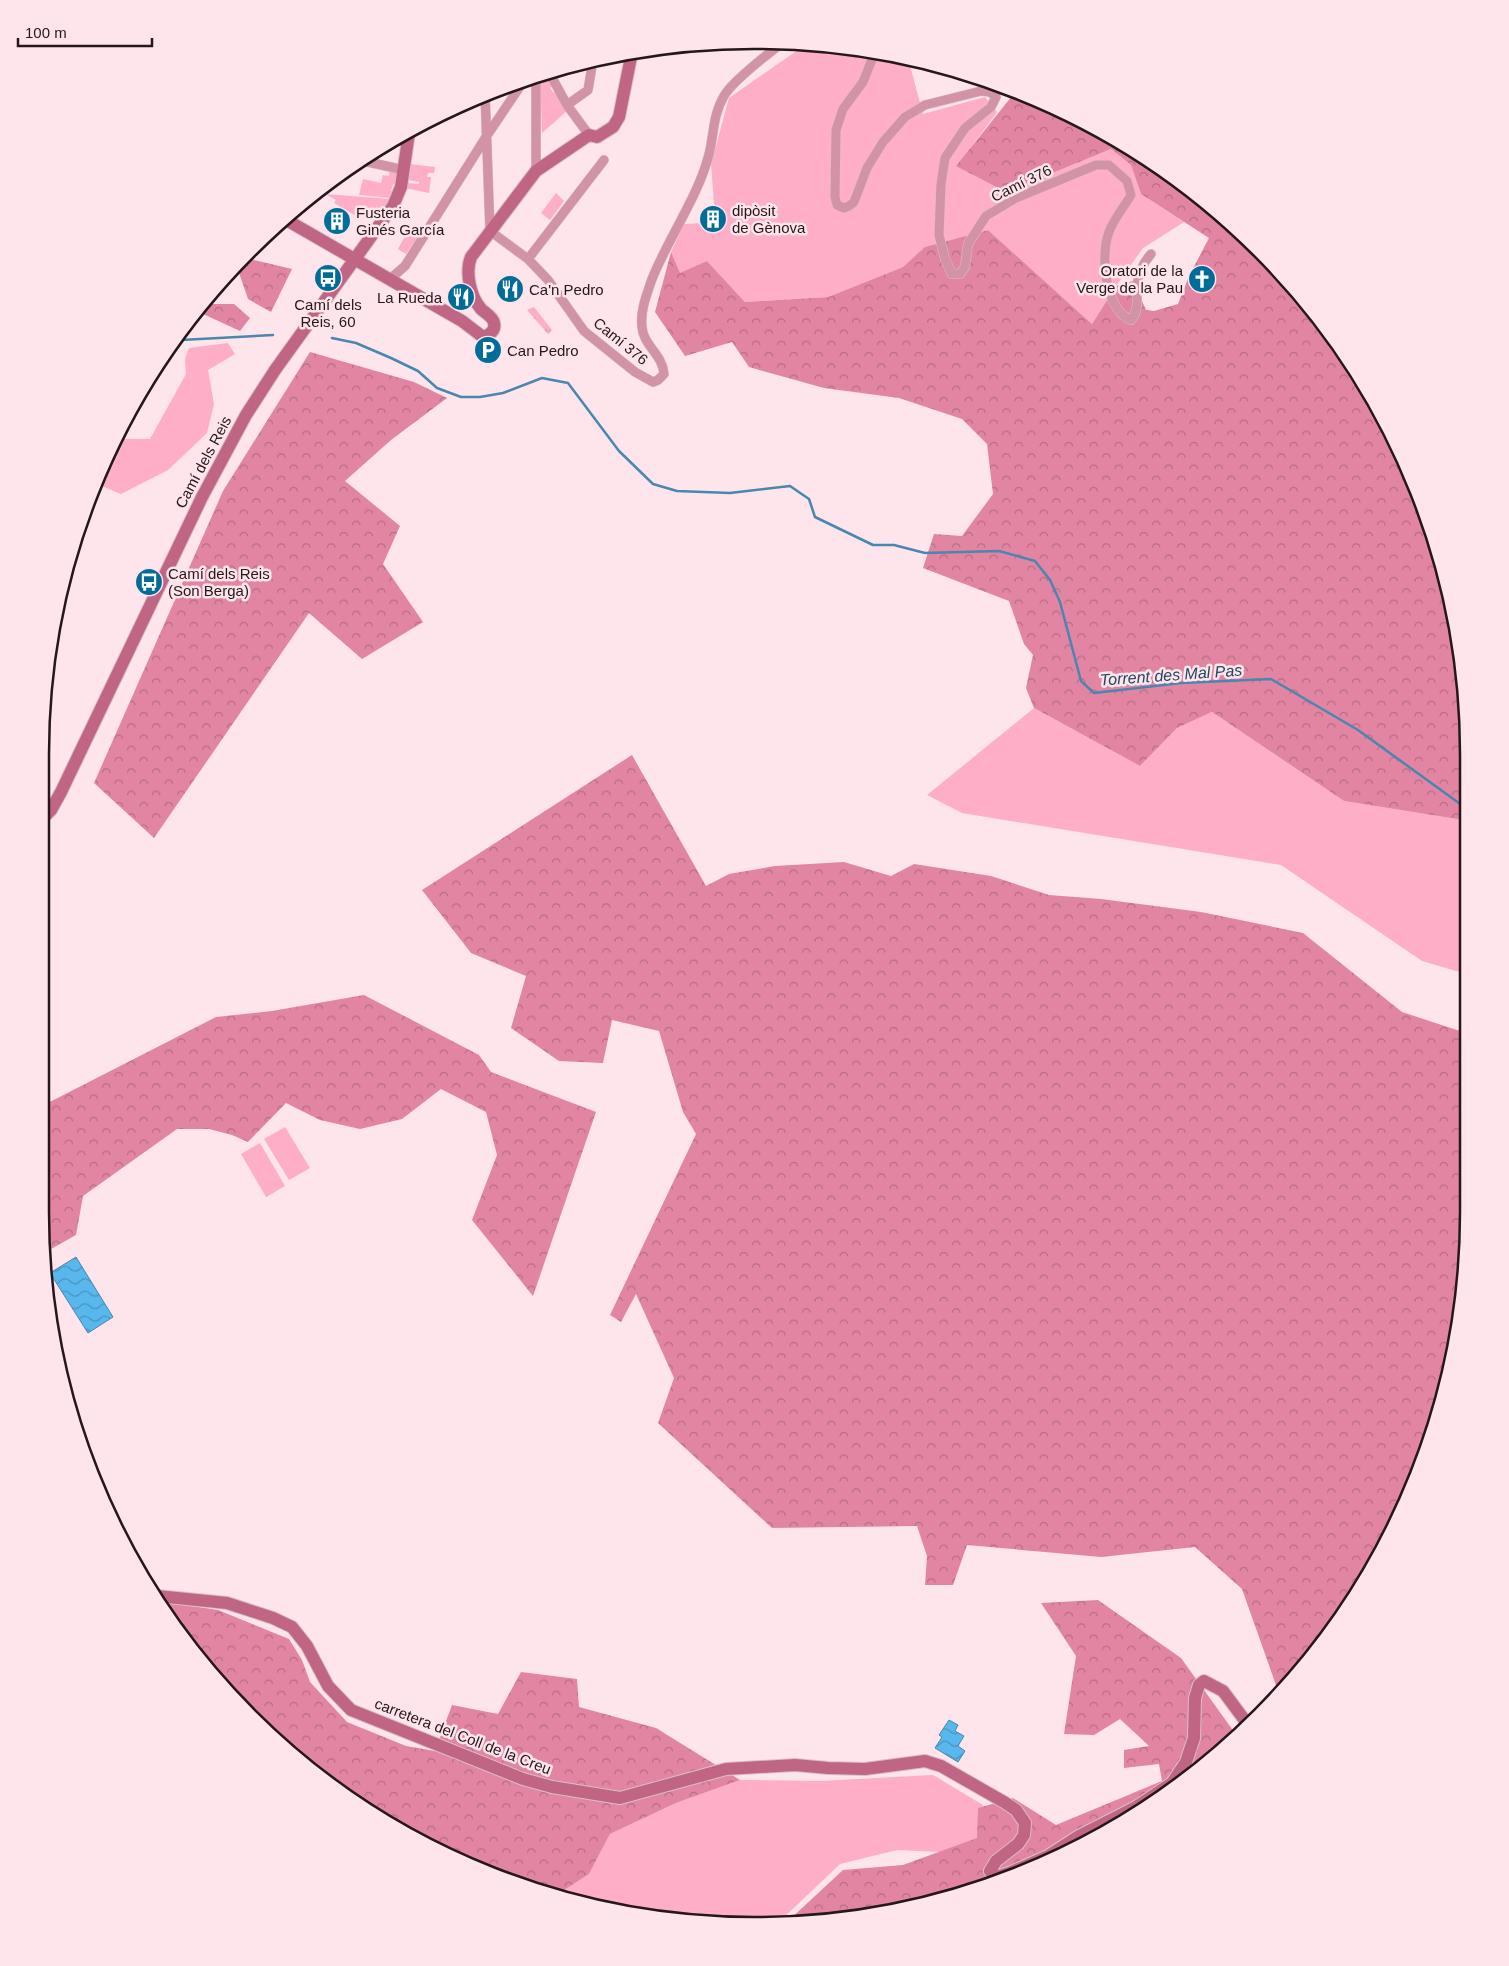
<svg xmlns="http://www.w3.org/2000/svg" width="1509" height="1966" font-family="Helvetica,sans-serif">
<style>
.green{fill:#feaec6}
.forest{fill:url(#forest-crowns)}
.park{fill:url(#park-tufts)}
.water{fill:url(#water-waves);stroke:#4987ae}
.lines{fill:none;stroke-linecap:round;stroke-linejoin:round}
.stream{stroke:#4987ae;stroke-width:2.5}
.street-casing{stroke:#d7c0c6;stroke-width:10}
.secondary-casing{stroke:#d7c0c6;stroke-width:14}
.street{stroke:#d393a6;stroke-width:9}
.secondary{stroke:#c16584;stroke-width:12}
.labels{text-anchor:middle;dominant-baseline:central;stroke-width:5;stroke-linejoin:round;paint-order:stroke}
.street-label{font-size:15px;fill:#25171b;stroke:#fee5ec}
.poi-label{font-size:15px;fill:#25171b;stroke:#fee5ec;text-anchor:start}
.water-label{font-size:16px;font-style:italic;fill:#214960;stroke:#fee5ec}
.rim{fill:none;stroke:#25171b;stroke-width:2.5}
</style>
<defs>
<pattern id="forest-crowns" width="20" height="18" patternUnits="userSpaceOnUse" patternTransform="scale(1.25)"><rect width="20" height="18" fill="#e285a3"/><path d="M2 6a3 3 0 1 1 6 0M12 15a3 3 0 1 1 6 0" fill="none" stroke="#b76c84"/></pattern>
<pattern id="park-tufts" width="24" height="20" patternUnits="userSpaceOnUse" patternTransform="scale(1.25)"><rect width="24" height="20" fill="#feaec6"/><path d="M3 7l-1-3M5 7V3M7 7l1-3M15 17l-1-3M17 17v-4M19 17l1-3" fill="none" stroke="#da95aa"/></pattern>
<pattern id="water-waves" width="16" height="10" patternUnits="userSpaceOnUse" patternTransform="scale(1.25)"><rect width="16" height="10" fill="#58b7ed"/><path d="M0 5q4-4 8 0t8 0" fill="none" stroke="#4994bf"/></pattern>
</defs>
<rect width="100%" height="100%" fill="#fee5ec"/>
<path class="green" d="M805,45l89,9 14,4 15,56 62,-17 12,15 -40,54 49,26 105,-43 20,16 10,29 43,28 -41,26 -27,38 -24,38 -104,-94 -62,17 -23,20 -75,30 -83,5 -38,-41 -27,13 -9,-22 13,-28 19,-1 13,6 7,-14 -9,-11 -3,-40 18,-66z
M546,75l7,11 -3,2 4,5h3l10,18 -25,22 -2,-56z
M410,164l25,3 -1,6h-6l-1,4h4l-2,16 -24,-5 1,-5 13,1v-2l-12,-2z
M390,170l7,1 -2,13h-2l-2,7h3l-3,7 -32,-3 4,-16 18,4 2,-8 6,1z
M556,193l8,8 -14,19 -9,-7z
M325,194l65,5 -11,17 -8,-3 -2,2 -12,-7 -1,3 4,2 -2,4 -24,-14 2,-3z
M410,227l13,2 -17,25 -8,-5z
M228,343l7,11 -27,16 6,34 -7,29 -39,37 -47,24 -24,-10 18,-47 8,2h27l36,-65 -1,-15 4,-11z
M1034,708l106,58 37,-38 35,-16 132,89 119,19v153l-41,-12 -141,-96 -319,-52 -35,-18z
M285,1127l25,41 -21,12 -25,-41z
M260,1143l25,43 -19,11 -25,-43z
M933,1775l50,30 1,26 -20,22 -67,-3 -57,14 -62,59 -23,3 -185,-24 -15,-6 34,-22 21,-40 66,-31 64,-23 81,1z"/>
<path class="forest" d="M1016,91l12,4 124,66 108,88 89,109 82,167 32,137v158l-119,-19 -132,-89 -35,16 -37,38 -106,-58 -8,-20 7,-33 -9,-11 -15,-43 -86,-33 11,-34 28,2 31,-42 -6,-50 -25,-25 -63,-21 -75,-10 -75,-21 -17,-25 -47,14 -30,-44 16,-60 9,21 27,-12 38,41 83,-5 75,-30 22,-20 63,-17 104,94 24,-38 17,-5 13,29 8,1 24,-7 11,-28 20,-38 -68,-44 -10,-29 -20,-16 -105,43 -50,-26z
M245,258l47,11 -21,43 -23,-13 -11,-32z
M205,301l3,3h26l16,14 -10,13 -37,-17h-10z
M310,352l104,30 33,16 -56,42 -46,41 55,45 -17,38 40,58 -61,37 -53,-46 -155,225 -60,-55 129,-292z
M632,755l74,131 23,-12 46,-8 69,-4 47,14 23,-12 77,12 58,19 52,4 100,13 102,21 99,79 61,20v273l-32,136 -82,167 -68,83 -4,-3 -35,-99 -47,-42 -94,10 -134,-12 -14,40h-28l2,-29 -10,-30 -145,2 -114,-105 16,-45 -38,-84 -15,28 -11,-7 86,-181 -13,-22 -24,-81 -47,-11 -9,43 -44,-2 -48,-33 15,-52 -55,-23 -49,-63z
M364,995l115,60 12,17 105,40 -63,184 -61,-76 25,-65 -11,-43 -45,-23 -39,30 -42,10 -40,-9 -34,-17 -38,39 -16,-7 -23,-6h-32l-94,67 -7,39 -25,14 -4,14 -7,-52v-104l176,-90 56,-6z
M1098,1600l83,58 56,78 -86,70 -123,65 -88,31 -153,20 56,-52 60,-5 74,-27 1,-30 35,-10 43,27 106,-44 -3,-17 -35,4v-18l25,-4 -29,-27 -26,16 -30,-1 12,-78 -35,-53z
M160,1601l58,9 71,29 13,21 8,22 37,40 59,24 29,5 17,-46 46,9 23,-42 56,7 2,28 77,21 84,52 -64,23 -66,31 -21,40 -34,22 -158,-66 -148,-113z"/>
<path class="park" d="M534,307l18,23 -4,4 -21,-24z"/>
<path class="water" d="M76,1257l37,60 -25,16 -38,-60z
M949,1720l9,5 -3,6 9,5 -6,10 7,5 -7,11 -23,-14 7,-11 -3,-2z"/>
<g class="lines">
<path class="stream" d="M332,338l24,5 35,15 27,13 19,17 24,9h19l23,-4 39,-15 26,5 51,68 34,33 24,7 53,2 60,-7 19,13 6,18 58,28h21l31,8 74,-2 36,10 15,19 10,22 21,79 13,12 87,-10 90,-4 87,51 105,76
M166,354l15,-14 92,-5"/>
<g class="street-casing">
<path id="street" d="M875,52l-12,30 -20,27 -7,21 -1,67 2,8 7,3 5,-2 5,-4 13,-34 16,-26 22,-25 20,-12 56,-14 9,1 6,5 -5,10 -26,21 -20,30 -4,26 -2,51 6,24 7,15h8l5,-7 3,-23 18,-28 30,-18 80,-33h13l18,16 4,14c-7,12 -18,25 -22,37 -9,23 -4,78 22,88 9,-11 5,-21 6,-34 1,-13 6,-23 14,-32
M550,74l17,31 22,30
M485,93l5,138 38,28 20,21 36,51 51,41 18,10 5,-2 6,-6c-1,-19 -21,-29 -22,-47 -2,-17 5,-33 10,-48 16,-40 45,-81 56,-121 6,-20 4,-42 16,-62 8,-15 44,-42 58,-53
M567,105l21,-15 5,-30
M359,160l45,10
M536,171v-93
M528,259l76,-99
M390,279l15,-13 81,-129 37,-55"/>
</g>
<g class="secondary-casing">
<path id="secondary" d="M283,218l179,103 21,16c6,-2 13,-6 11,-14 -1,-6 -9,-10 -13,-14 -11,-13 -16,-37 -10,-52l65,-86 53,-36 8,2 16,-10 6,-10 13,-65
M41,820l10,-10 10,-18 141,-295 44,-82 29,-45 118,-164 8,-19 8,-54
M157,1596l70,7 46,15 19,9 15,19 21,40 23,24 172,69 29,8 68,11 106,-29 69,-4 33,3 37,1 60,-8 16,5 63,36 12,8 9,13 -1,12 -6,9 -22,17 -6,10 6,6 13,-4 39,-17 31,-20 57,-29 36,-24 14,-21 8,-24 1,-40 4,-13 5,-4 19,10 26,35"/>
</g>
<use href="#street" class="street"/>
<use href="#secondary" class="secondary"/>
</g>
<defs>
<g id="building-disc" transform="scale(1.4375)"><circle r="9.5" fill="#026c99" stroke="#fee5ec"/><path d="M-4-6H4V6H1V3H-1V6H-4ZM-2.5-4.3h1.7v1.8h-1.7ZM.8-4.3h1.7v1.8H.8ZM-2.5-1h1.7V.8h-1.7ZM.8-1h1.7V.8H.8Z" fill="#fff"/></g>
<g id="bus-disc" transform="scale(1.4375)"><circle r="9.5" fill="#026c99" stroke="#fee5ec"/><path d="M-5-6H5V4H4V6H2V4H-2V6H-4V4H-5ZM-3.5-4V0h7V-4ZM-3.5 1.2v1.5H-2V1.2ZM2 1.2v1.5H3.5V1.2Z" fill="#fff"/></g>
<g id="church-disc" transform="scale(1.4375)"><circle r="9.5" fill="#026c99" stroke="#fee5ec"/><path d="M-1.2-6h2.4v3.5h3.3v2.4h-3.3V6h-2.4V-.1h-3.3v-2.4h3.3Z" fill="#fff"/></g>
<g id="restaurant-disc" transform="scale(1.4375)"><circle r="9.5" fill="#026c99" stroke="#fee5ec"/><path d="M-5-6h1v4h1v-4h1v4h1v-4h1v5L-1.5 .5V6h-2V.5L-5-1ZM5-6V6H3V1.5H1.5Q1.5-4 5-6Z" fill="#fff"/></g>
<g id="parking-disc" transform="scale(1.4375)"><circle r="9.5" fill="#026c99" stroke="#fee5ec"/><path d="M-3.5-5.5H1a3.5 3.5 0 0 1 0 7H-1V5.5H-3.5ZM-1-3.4V-.6H.8a1.4 1.4 0 0 0 0-2.8Z" fill="#fff"/></g>
</defs>
<g fill-rule="evenodd">
<use href="#building-disc" x="713" y="219"/>
<use href="#building-disc" x="337" y="221"/>
<use href="#bus-disc" x="328" y="278"/>
<use href="#church-disc" x="1202" y="279"/>
<use href="#restaurant-disc" x="510" y="289"/>
<use href="#restaurant-disc" x="461" y="297"/>
<use href="#parking-disc" x="488" y="350"/>
<use href="#bus-disc" x="149" y="582"/>
</g>
<g class="labels">
<g class="street-label">
<text transform="translate(1021 183) rotate(-26)">Camí 376</text>
<text transform="translate(621 341) rotate(39)">Camí 376</text>
<text transform="translate(203 462) rotate(-62)">Camí dels Reis</text>
<text transform="translate(463 1736) rotate(21)">carretera del Coll de la Creu</text>
</g>
<g class="poi-label">
<text x="732" y="210">dipòsit<tspan x="732" dy="17">de Gènova</tspan></text>
<text x="356" y="212">Fusteria<tspan x="356" dy="17">Ginés García</tspan></text>
<text x="1183" y="270" text-anchor="end">Oratori de la<tspan x="1183" dy="17">Verge de la Pau</tspan></text>
<text x="529" y="289">Ca'n Pedro</text>
<text x="442" y="297" text-anchor="end">La Rueda</text>
<text x="328" y="304" text-anchor="middle">Camí dels<tspan x="328" dy="17">Reis, 60</tspan></text>
<text x="507" y="350">Can Pedro</text>
<text x="168" y="573">Camí dels Reis<tspan x="168" dy="17">(Son Berga)</tspan></text>
</g>
<g class="water-label">
<text transform="translate(1171 675) rotate(-4)">Torrent des Mal Pas</text>
</g>
</g>
<path d="M0 0H1509V1966H0ZM754 49H755A705 705 0 0 1 1460 754V1212A705 705 0 0 1 755 1917H754A705 705 0 0 1 49 1212V754A705 705 0 0 1 754 49Z" fill="#fee5ec" fill-rule="evenodd"/>
<path class="rim" d="M754 49H755A705 705 0 0 1 1460 754V1212A705 705 0 0 1 755 1917H754A705 705 0 0 1 49 1212V754A705 705 0 0 1 754 49Z"/>
<path d="M18 38v8h134v-8" fill="none" stroke="#25171b" stroke-width="2.5"/>
<text x="25" y="38" font-size="15" fill="#25171b" stroke="#fee5ec" stroke-width="4" paint-order="stroke">100 m</text>
</svg>
